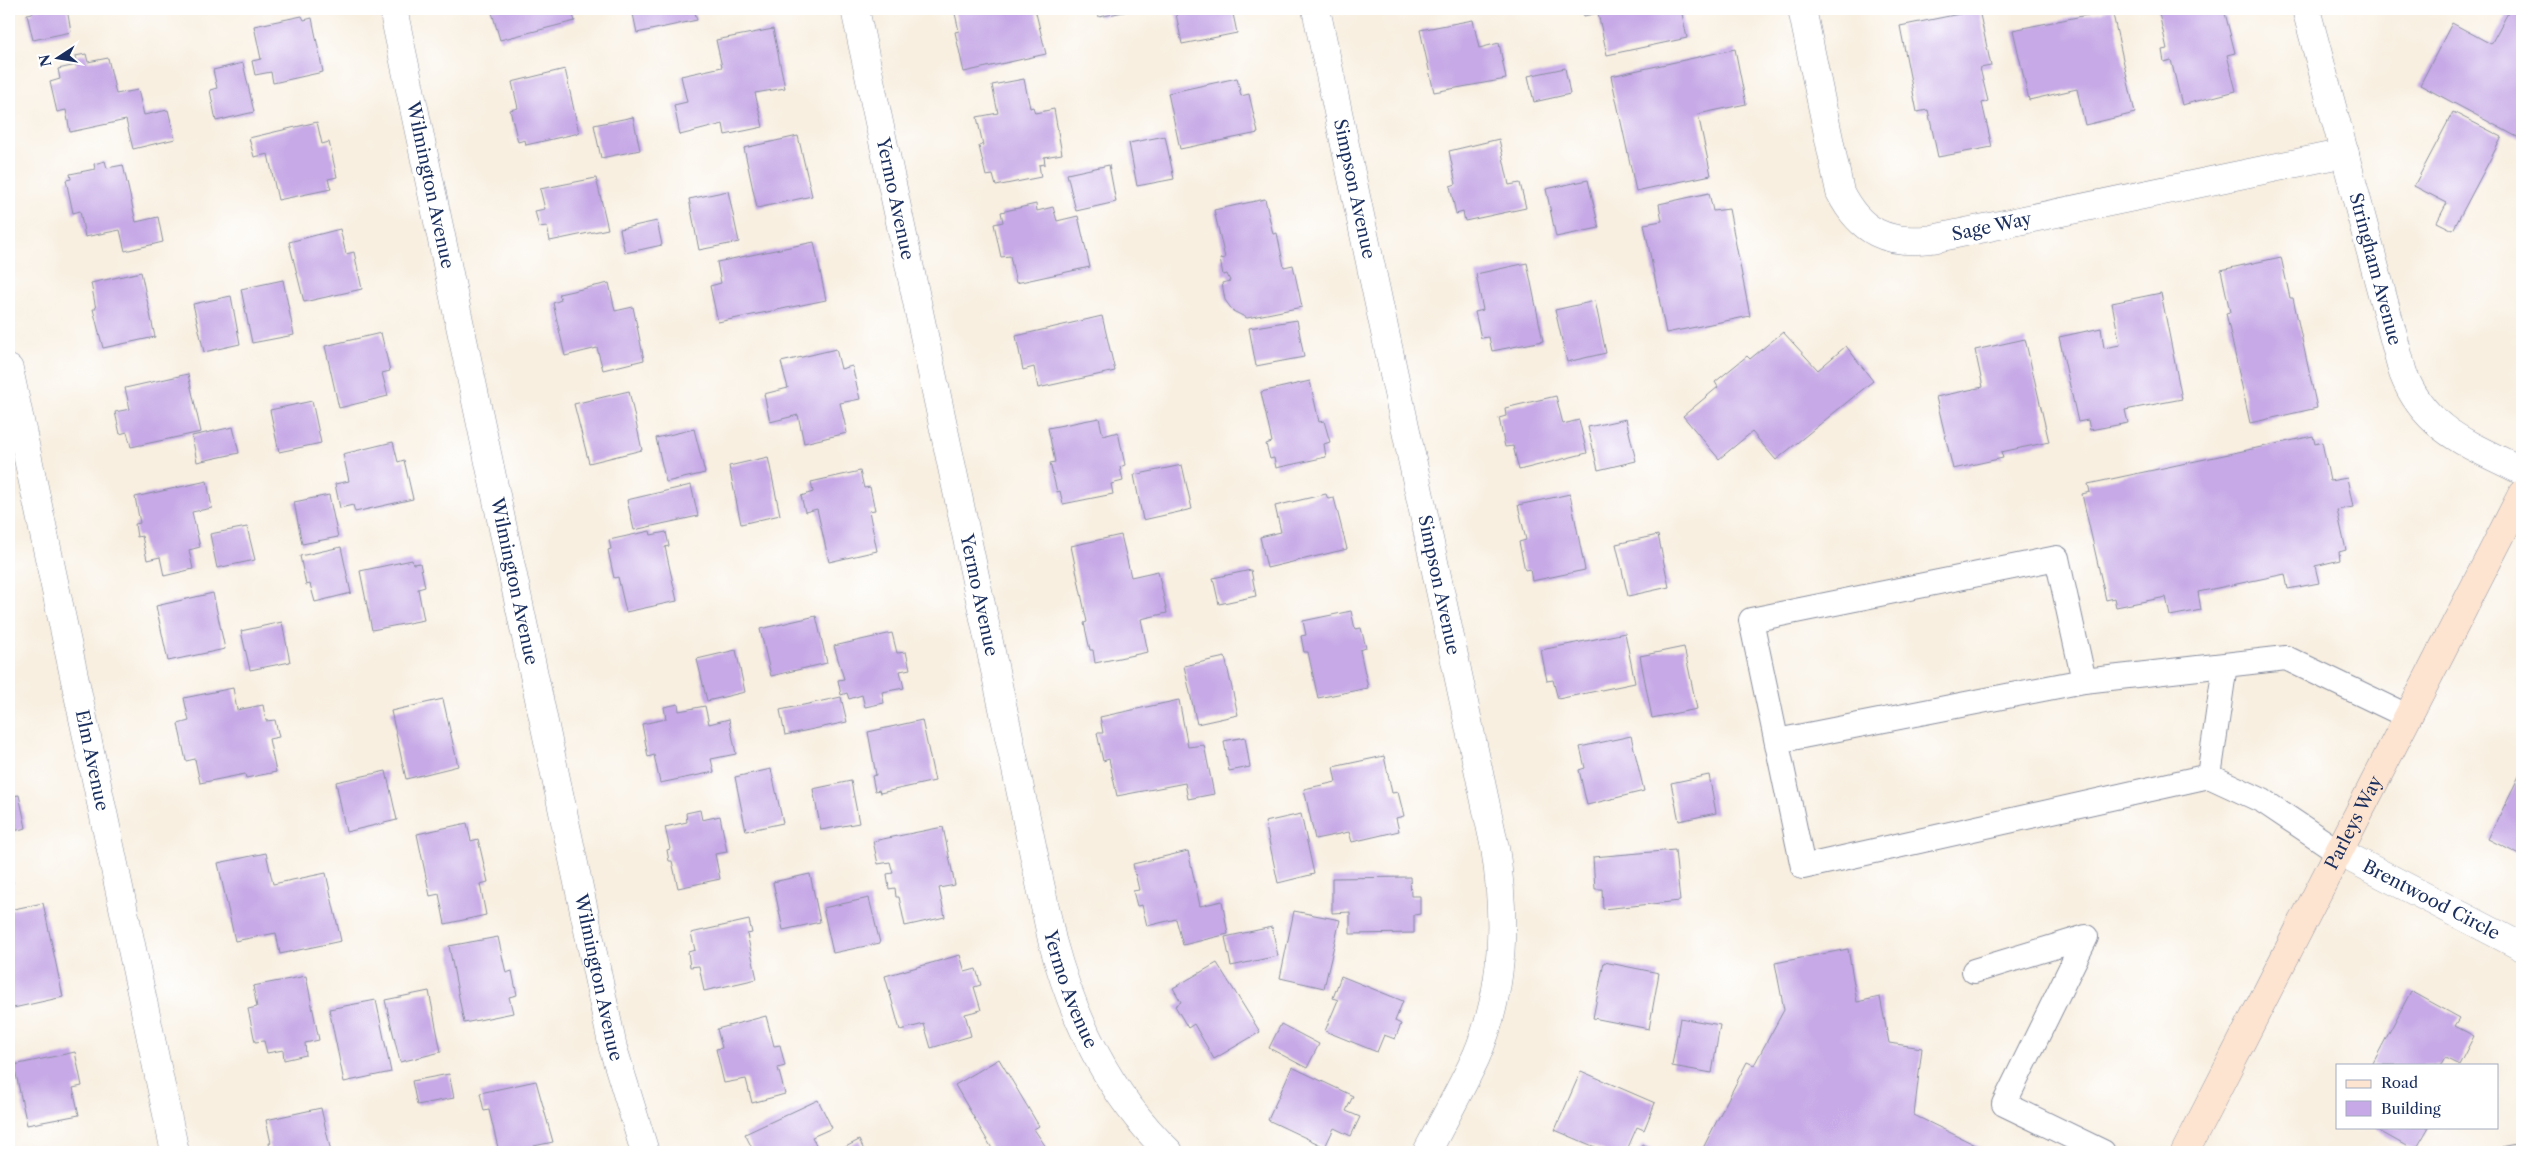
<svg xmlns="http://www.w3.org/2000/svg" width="2531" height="1161" font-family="'Libre Caslon Text',serif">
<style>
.building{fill:#c6a9e6}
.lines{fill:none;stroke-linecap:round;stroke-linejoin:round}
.service-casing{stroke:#8a8f9f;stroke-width:26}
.minor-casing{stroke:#8a8f9f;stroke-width:29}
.secondary-casing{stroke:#8a8f9f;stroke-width:29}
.service{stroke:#fff;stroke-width:24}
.minor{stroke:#fff;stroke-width:28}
.secondary{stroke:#fde4d1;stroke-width:28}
.labels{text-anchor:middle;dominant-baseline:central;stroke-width:4.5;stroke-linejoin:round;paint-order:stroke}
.street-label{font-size:18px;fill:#1b2f5e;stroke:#fff}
</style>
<rect width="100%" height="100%" fill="#fff"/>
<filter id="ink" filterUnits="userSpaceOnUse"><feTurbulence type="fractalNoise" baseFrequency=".02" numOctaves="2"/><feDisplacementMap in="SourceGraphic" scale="10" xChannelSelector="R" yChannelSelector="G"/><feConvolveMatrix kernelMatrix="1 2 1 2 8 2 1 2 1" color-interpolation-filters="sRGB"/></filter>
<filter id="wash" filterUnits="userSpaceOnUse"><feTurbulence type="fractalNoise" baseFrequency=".0096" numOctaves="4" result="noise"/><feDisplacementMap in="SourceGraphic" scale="20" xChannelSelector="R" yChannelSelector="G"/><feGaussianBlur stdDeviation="1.12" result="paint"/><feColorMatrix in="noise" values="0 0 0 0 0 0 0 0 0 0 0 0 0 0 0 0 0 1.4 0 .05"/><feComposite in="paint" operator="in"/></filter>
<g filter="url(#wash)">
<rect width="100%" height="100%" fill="#f8efe0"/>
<g id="blocks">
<path class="building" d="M32,9h35l4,23 -38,8 -6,-26 6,-1z
M491,9h80l4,12 -75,19z
M632,9h62l3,11 -60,13z
M954,9h81l11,45 -82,18 -9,-40 4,-1z
M1097,9h36v1l-34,7z
M1175,9h57l5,24 -55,11z
M1582,9h99l6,29 -80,17 -9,-42 -14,3z
M2158,9h66l11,44 -8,2 9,36 -54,14 -11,-45 -7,2 -2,-12 5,-1z
M2510,9h12v18l-3,6 3,2v97l-3,6 -99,-53 32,-62 39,21z
M1979,10l12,56 -11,2 8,33 -6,2 10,44 -54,10 -10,-47 -11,2 -17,-86z
M2112,10l23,103 -50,12 -8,-36 -48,11 -16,-70z
M302,16l2,4 8,-2 11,54 -50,11 -2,-11 -16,3 -3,-14 9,-2 -7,-33z
M1473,20l6,28 20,-5 7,36 -72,13 -14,-62z
M773,29l12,59 -30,5 8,34 -38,8 -2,-11 -43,11 -6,-30 13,-3 -6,-26 41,-9 -6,-27z
M1735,49l11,55 -48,10 13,61 -75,16 -25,-115z
M86,54l2,8 20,-4 8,36 22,-4 6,25 24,-5 7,29 -42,10 -7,-29 -56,12 -4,-22 -9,2 -7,-30 10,-3 -2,-10 18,-4 -1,-9z
M243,63l11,49 -38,9 -6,-31 7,-2 -4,-18z
M1565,68l5,26 -36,8 -6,-26z
M565,69l14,64 -53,12 -1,-5 -7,2 -8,-32 8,-2 -6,-26z
M1237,78l4,18 8,-2 9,39 -78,16 -12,-56z
M1024,79l6,29 3,-1 2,6 19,-4 8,45 -18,3 1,7 -6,1 2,12 -45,9 -3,-11 -7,1 -7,-30 4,-1 -6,-28 21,-4 -6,-28z
M2453,112l49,25 -49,93 -16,-8 10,-19 -33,-17z
M633,117l7,33 -39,8 -7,-33z
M317,122l5,22 7,-2 8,35 -9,2 3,10 -53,11 -10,-46 -14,3 -5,-19z
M798,136l14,60 -55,12 -13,-60z
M1165,136l9,43 -37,7 -8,-43z
M1499,139l10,46 11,-2 6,25 -61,13 -2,-9 -7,2 -6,-28 6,-2 -7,-33z
M105,161l2,7 16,-3 13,57 22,-5 5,25 -38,9 -5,-21 -35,7 -5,-26 -7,2 -7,-33 5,-1 -1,-5 25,-5 -1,-5z
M1109,165l7,37 -40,9 -9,-37z
M596,178l12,51 -58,12 -3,-15 -8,1 -4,-16 10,-2 -5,-20z
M1588,180l11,48 -43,9 -10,-48z
M728,191l11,51 -40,8 -10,-51z
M1709,193l4,18 16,-2 21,107 -84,17 -22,-109 18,-3 -3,-17z
M1265,199l8,35 4,-1 7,34 9,-2 9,42 -55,11 -14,-7 -8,-11 -3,-17 8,-2 -3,-7 -4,1 -3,-16 5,-1 -11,-48z
M1036,204l1,7 16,-4 4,14 21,-5 12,51 -74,16 -6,-27 -9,1 -7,-33 9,-2 -2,-10z
M657,221l5,24 -37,8 -5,-24z
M340,229l6,25 8,-2 8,37 -58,13 -15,-60z
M814,242l12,58 -108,22 -8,-36 11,-3 -4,-21z
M2281,257l9,41h3l24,110 -67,15 -24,-110 4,-1 -9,-42z
M1527,263l16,78 -51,10 -3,-14 -8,1 -6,-26 8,-2 -7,-36z
M141,272l14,65 -52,11 -10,-39h3l-5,-26z
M283,280l11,55 -42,8 -11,-54z
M609,283l6,28 18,-4 11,53 -41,10 -6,-22 -32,8 -12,-53 8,-3 -2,-6z
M2161,293l21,106 -57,11 3,13 -38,7 -2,-10 -10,2 -19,-85 42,-9 3,20 16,-3 -8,-42z
M231,296l9,48 -36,8 -11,-48z
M1595,301l11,52 -39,9 -12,-52z
M1102,316l13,55 -77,17 -4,-21 -11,3 -7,-34z
M1297,320l7,37 -48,9 -7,-38z
M1783,332l35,38 28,-24 27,35 -97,79 -24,-28 -33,27 -36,-43 35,-29 -3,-5 32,-26 3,3z
M381,333l9,38 -8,2 6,23 -49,12 -14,-62z
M2025,339l24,103 -48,10 2,6 -50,11 -17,-72 47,-10 -8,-37z
M836,349l5,20 11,-3 8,33 -20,4 7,30 -43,10 -6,-28 -28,7 -6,-28 24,-6 -7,-26z
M188,374l13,58 -70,15 -4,-15 -7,2 -5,-22 15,-3 -5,-21z
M1310,381l9,41 5,-1 6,21 -6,2 2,13 -50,11 -2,-10 -4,1 -4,-15 6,-2 -11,-50z
M629,391l13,59 -53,13 -15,-59z
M1556,396l7,28 16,-4 8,33 -68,17 -6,-24 -8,1 -6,-29 7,-2 -1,-8z
M312,401l9,42 -42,9 -9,-42z
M1099,418l4,18 15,-4 7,33 -5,2 3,14 -12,3 2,10 -50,10 -3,-13 -3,1 -7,-29 5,-1 -7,-34z
M1626,419l10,42 -38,9 -10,-43z
M233,427l6,26 -42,9 -5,-26z
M694,429l11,44 -39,9 -10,-44z
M2313,436l2,8 7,-2 8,39 17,-3 6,29 -16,3 9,40 -7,2 1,8 -25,6 4,17 -31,6 -3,-15 -87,18 3,18 -31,6 -4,-19 -50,10 -2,-9 -8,2 -24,-106 8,-2 -2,-8z
M393,442l5,20 6,-2 9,39 -58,13 -2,-7 -13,3 -5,-24 14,-3 -6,-27z
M768,457l12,58 -39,9 -12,-58z
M1182,465l10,44 -49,11 -9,-45z
M860,471l4,17 6,-1 5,23 -6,1 8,40 -48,11 -12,-53 -12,3 -4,-16 12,-4 -2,-10z
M207,481l5,27 -20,4 8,35 -11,3 4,19 -29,7 -4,-19 -13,3 -5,-24 -5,1 -2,-13 5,-1 -5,-26z
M691,485l7,31 -64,14 -7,-30z
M1326,494l2,5 6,-1 13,51 -80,19 -7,-31 21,-5 -6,-26z
M1570,494l15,76 -53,11 -2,-12 -5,1 -6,-28 7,-2 -8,-35z
M329,495l9,42 -36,7 -8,-42z
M247,527l8,33 -38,8 -7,-34z
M650,531l1,4 15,-3 3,14 -4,1 12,54 -51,11 -8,-35 -4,1 -6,-28 3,-1 -2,-9z
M1121,535l10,42 27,-6 9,42 -26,6 7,33 -53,11 -2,-13h-3l-6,-27 3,-1 -16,-76z
M1658,535l11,52 -41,9 -12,-52z
M341,547l10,46 -36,9 -5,-18 -4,1 -6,-29z
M412,560l1,4 7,-1 5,24 -7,2 6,31 -52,10 -12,-59z
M1251,570l5,26 -37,8 -6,-26z
M213,593l12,56 -57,12 -12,-55z
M1351,611l4,18 6,-1 5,20 -6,2 8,38 -50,10 -10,-46h-4l-3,-16 5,-1 -3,-14z
M816,616l11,47 -56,13 -11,-47z
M282,622l8,40 -40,8 -9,-39z
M892,633l5,20 9,-1 4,17 -10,2 4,17 -22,4 2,11 -19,4 -3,-12 -13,4 -2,-6 -6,2 -3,-15 6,-1 -10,-33z
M1625,633l10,50 -77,16 -5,-19 -6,1 -6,-31z
M1684,647l13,62 -45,9 -12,-62z
M736,650l9,42 -38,9 -10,-42z
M1225,657l13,58 -41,9 -13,-58z
M233,688l4,22 26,-5 3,16 9,-1 4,17 -10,2 7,33 -30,6 -1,-4 -45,9 -5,-24 -9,2 -8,-37 11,-3 -5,-23z
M841,697l6,25 -62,13 -5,-25z
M443,699l15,67 -52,13 -15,-68z
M1179,700l9,47 16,-2 10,49 -26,5 -3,-16 -68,13 -8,-37 -6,2 -6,-28h6l-3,-16z
M678,704l1,7 26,-5 4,18 20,-5 7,35 -25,5 3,13 -54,11 -6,-28 -6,2 -6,-33 24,-5 -2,-12z
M922,720l13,61 -55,12 -1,-3 -4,1 -3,-15 4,-1 -8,-43z
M1631,736l13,55 -57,14 -8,-35 6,-2 -5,-21z
M1245,737l5,30 -21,4 -5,-30z
M1384,756l8,37 6,-1 6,24 -8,2 3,13 -47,11 -3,-10 -34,7 -11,-50 32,-7 -3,-15z
M771,769l12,54 -37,8 -11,-54z
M2522,770v86l-34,-17z
M386,771l11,49 -51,12 -10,-50z
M1709,775l7,38 -37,8 -8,-38z
M851,781l8,42 -38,7 -8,-41z
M9,787l3,9 7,-1 7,33 -17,4z
M700,810l2,10 18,-4 7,36 -12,2 5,25 -42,9 -6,-27h-3l-2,-11 3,-1 -5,-22 22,-5 -1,-9z
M1301,814l13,60 -36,9 -13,-61z
M467,823l4,18 7,-2 10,43 -8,2 6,31 -41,9 -6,-30 -9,2 -13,-62z
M943,827l12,58 -16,3 6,29 -40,9 -6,-29h-3l-1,-9 -6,1 -2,-15 6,-1 -3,-11 -12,2 -5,-23z
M1675,850l5,51 -77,8 -1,-20h-7l-2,-32z
M1188,851l12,55 22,-5 6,33 -45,11 -7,-26 -29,7 -5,-21 -5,1 -4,-15 6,-1 -6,-26z
M266,853l7,31 53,-11 15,68 -61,13 -4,-21 -41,8 -17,-78z
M9,868l4,15 -4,1z
M810,874l10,48 -37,8 -10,-48z
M1410,877l1,19h9v18l-6,1v18l-64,1v-22l-18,1v-35z
M869,898l11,45 -47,10 -10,-45z
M43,903l20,94 -54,12v-99z
M1294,911l46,9 -16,68 -44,-10z
M749,920l3,13 -5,1 10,45 -53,12 -5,-25 -9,1 -2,-15 7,-2 -4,-17z
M1272,927l6,29 -47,10 -6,-29z
M498,937l8,36 6,-2 5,24 -8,2 4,16 -49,10 -15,-77z
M1848,949l9,53 23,-5 9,46 33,5 -8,67 76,37h-289l46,-90 7,3 30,-55 -9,-47z
M960,955l5,17 11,-3 5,16 -7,2 7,23 -16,4 6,22 -40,12 -7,-24 -24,6 -15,-54z
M1604,962l55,11 -10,56 -56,-11z
M1217,963l43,69 -46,27 -20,-35 -6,4 -13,-22 6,-4 -8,-14z
M306,976l13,64 -14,3 1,12 -22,5 -1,-10 -16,3 -3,-12 -9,1 -7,-33 9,-2 -4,-21z
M1341,976l62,25 -8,20 6,3 -6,15 -11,-4 -7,17 -52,-21 13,-31 -5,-2z
M429,991l12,61 -41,10 -15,-62z
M2411,991l49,27 -5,8 19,10 -15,29 -14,-7 -4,7h-69z
M376,1000l15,72 -47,10 -15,-73z
M766,1016l8,30 6,-1 5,21 -7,2 7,26 -33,9 -6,-24 -22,4 -8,-34 6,-1 -5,-19z
M1680,1018l40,7 -8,48 -40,-7z
M1281,1024l38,20 -12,24 -38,-20z
M75,1052l7,34 -9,2 6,27 -52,10 -13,-60z
M999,1059l40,67 -5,3 14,21 -3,2h-51l-39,-67z
M1292,1067l61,29 -7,15 14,6 -9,19 -17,-8 -9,19 -57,-27z
M1581,1071l74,32 -11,27 -7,-3 -11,25h-19l-52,-22z
M449,1074l5,24 -37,7 -5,-24z
M536,1081l17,61 -19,4 2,6h-37l-10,-42 -5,1 -4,-18z
M818,1100l14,28 -20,9 8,15h-66l-9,-18z
M321,1108l10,44h-61l-1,-9h2l-5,-23z
M2372,1127h57l-14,24z
M859,1140l6,12h-29z
M1642,1144l15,8h-19z
M2522,1144v8h-37v-1z"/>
</g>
</g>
<g filter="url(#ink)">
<use href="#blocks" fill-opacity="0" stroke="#8a8f9f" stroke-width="1"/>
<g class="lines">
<g class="service-casing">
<path id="service" d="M1777,741l307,-60
M2209,776l16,-111
M2339,852l-76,-51 -54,-25 -406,91 -52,-247 306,-62 27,123 202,-23 123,59
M1974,971l112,-34 -82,167 99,48"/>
</g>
<g class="minor-casing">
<g id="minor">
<path id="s1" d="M393,9l220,1039 32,104"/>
<path id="s2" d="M855,9l197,931c22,81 56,153 117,212"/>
<path id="s3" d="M1316,9l179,839c11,70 10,142 -19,209 -15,32 -33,64 -49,95"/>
<path id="s4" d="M1802,9l38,183c20,40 48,53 92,47l413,-86"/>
<path id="s5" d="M2306,9l97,364c22,58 68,72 119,98"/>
<path id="s6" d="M9,369l166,783"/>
<path id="s7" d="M2339,852l183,95"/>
</g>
</g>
<g class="secondary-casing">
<g id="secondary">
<path id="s8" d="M2185,1152l337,-658"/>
</g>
</g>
<use href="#service" class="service"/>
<use href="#minor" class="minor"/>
<use href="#secondary" class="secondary"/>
</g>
</g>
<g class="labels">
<g class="street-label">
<text stroke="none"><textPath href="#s1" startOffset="180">Wilmington Avenue</textPath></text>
<text stroke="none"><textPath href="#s3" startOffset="184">Simpson Avenue</textPath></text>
<text stroke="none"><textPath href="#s2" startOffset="194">Yermo Avenue</textPath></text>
<text stroke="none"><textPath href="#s4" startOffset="360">Sage Way</textPath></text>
<text stroke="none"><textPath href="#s5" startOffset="269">Stringham Avenue</textPath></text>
<text stroke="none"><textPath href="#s1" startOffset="585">Wilmington Avenue</textPath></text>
<text stroke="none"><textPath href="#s3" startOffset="589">Simpson Avenue</textPath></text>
<text stroke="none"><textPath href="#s2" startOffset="599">Yermo Avenue</textPath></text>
<text stroke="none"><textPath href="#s6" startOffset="400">Elm Avenue</textPath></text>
<text stroke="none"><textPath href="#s8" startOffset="370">Parleys Way</textPath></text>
<text stroke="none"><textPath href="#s7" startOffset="104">Brentwood Circle</textPath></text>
<text stroke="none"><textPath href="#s1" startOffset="990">Wilmington Avenue</textPath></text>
<text stroke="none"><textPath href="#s2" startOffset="1004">Yermo Avenue</textPath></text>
</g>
</g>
<rect width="2531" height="1161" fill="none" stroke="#fff" stroke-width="30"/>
<rect x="2336" y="1064" width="162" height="65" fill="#ffffff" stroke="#a4acbf"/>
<rect x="2346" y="1080" width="25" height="8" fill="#fde4d1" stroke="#a4acbf"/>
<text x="2381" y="1088" font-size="15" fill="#1b2f5e">Road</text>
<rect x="2346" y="1101" width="25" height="15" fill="#c6a9e6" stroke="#a4acbf"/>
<text x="2381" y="1114" font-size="15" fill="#1b2f5e">Building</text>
<g transform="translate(58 58) rotate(258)" stroke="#ffffff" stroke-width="4" paint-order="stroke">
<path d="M0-4L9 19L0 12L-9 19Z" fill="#1b2f5e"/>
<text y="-8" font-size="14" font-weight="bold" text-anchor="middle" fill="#1b2f5e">N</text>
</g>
</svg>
